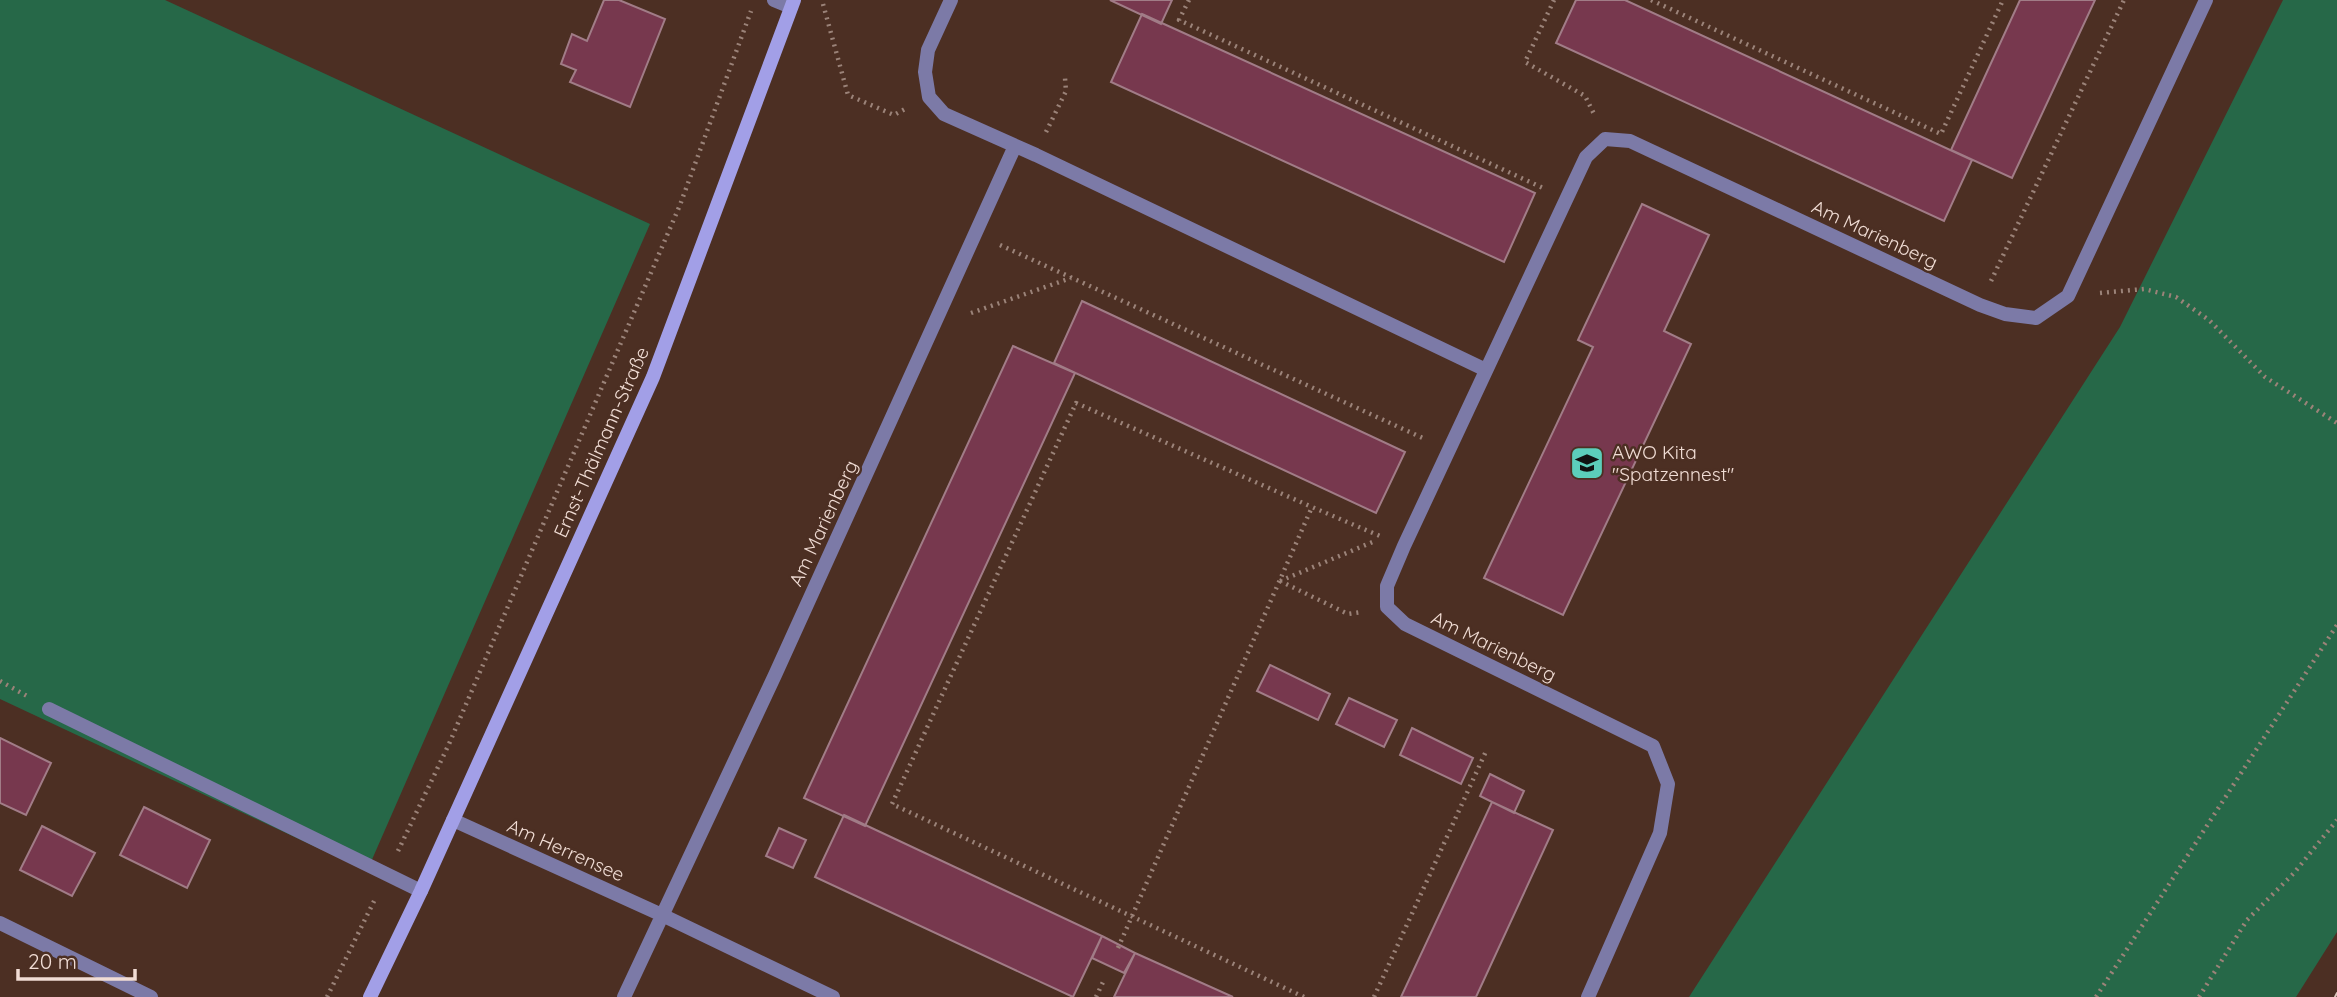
<svg xmlns="http://www.w3.org/2000/svg" width="2337" height="997" font-family="Quicksand,sans-serif">
<style>
.green{fill:#266848}
.building{fill:#77384e;stroke:#a17c87;stroke-width:2}
.lines{fill:none;stroke-linecap:round;stroke-linejoin:round}
.path{stroke:#9b8379;stroke-width:4.5;stroke-dasharray:2 5;stroke-linecap:butt}
.service{stroke:#7c7aa7;stroke-width:14}
.minor{stroke:#7c7aa7;stroke-width:14}
.secondary{stroke:#a29fe7;stroke-width:14}
.tram{stroke:#dbc6bd;stroke-width:2}
.labels{text-anchor:middle;dominant-baseline:central;stroke-width:5;stroke-linejoin:round;paint-order:stroke}
.street-label{font-size:19px;fill:#f1ddd5;stroke:#4c2f23}
.poi-label{font-size:19px;fill:#f1ddd5;stroke:#4c2f23;text-anchor:start}
</style>
<rect width="100%" height="100%" fill="#4c2f23"/>
<path class="green" d="M0,0h165l485,224 -283,647 -367,-172z
M2283,0h54v932l-41,65h-607l431,-670z"/>
<path class="building" d="M604,0h15l46,19 -35,88 -60,-25 6,-12 -15,-6 11,-30 15,7z
M1110,0h62l-11,24z
M1576,0h49l347,160 -28,61 -388,-178z
M2020,0h75l-83,178 -61,-28z
M1142,14l393,179 -31,69 -393,-180z
M1642,204l67,31 -45,96 27,13 -128,271 -79,-37 109,-231 -15,-7z
M1082,301l323,151 -29,61 -322,-150z
M1013,346l62,27 -210,453 -61,-28z
M1270,665l60,29 -12,26 -61,-29z
M1349,698l48,22 -13,27 -48,-23z
M1412,728l61,30 -12,26 -61,-29z
M0,738l51,25 -25,52 -26,-12z
M1490,774l34,17 -10,22 -34,-17z
M1492,802l61,28 -77,167h-75z
M144,807l66,33 -23,48 -67,-33z
M844,815l258,121 -29,61 -258,-120z
M42,826l53,27 -23,43 -52,-26z
M779,828l27,12 -13,28 -27,-12z
M1102,936l33,17 -11,20 -32,-15z
M1135,953l98,44h-119z"/>
<g class="lines">
<path class="path" d="M1189,0l-10,20 364,168
M1554,0l-29,62 60,34 10,20
M1651,0l290,134 62,-134
M823,4l25,91 46,20 13,-7
M1046,132l20,-41 -1,-13
M1000,245l425,194
M1991,281l133,-281
M2100,293l44,-4 32,8 33,23 56,57 72,46
M971,313l100,-35
M1280,581l68,33 14,-2
M1280,581l95,-40
M0,681l27,15
M398,851l51,-107 231,-539 71,-194
M1118,948l194,-441 68,29
M327,997l49,-100
M1096,997l8,-17
M1304,997l-412,-193 184,-401 236,104
M1374,997l113,-248
M2096,997l241,-372
M2199,997l48,-77 47,-47 43,-53"/>
<path class="service" d="M774,0l17,7
M49,709l372,182"/>
<path class="minor" d="M951,0l-23,50 -3,22 4,25 15,17 92,41 450,215
M453,820l209,95 171,82
M0,923l151,74
M624,997l151,-322 240,-529
M1588,997l72,-164 8,-49 -15,-38 -248,-122 -18,-17v-21l17,-40 182,-389 19,-18 25,2 350,164 25,9 31,4 32,-22 138,-296"/>
<path class="secondary" d="M370,997l51,-106 232,-514 141,-377"/>
<path class="tram" d="M2335,997l2,-4"/>
</g>
<defs>
<g id="school-square" transform="scale(1.75)"><rect x="-9" y="-9" width="18" height="18" rx="4" fill="#5ccebb" stroke="#4c2f23"/><path d="M0-5L7-2L0 1L-7-2ZM-4 1L0 2.5L4 1V4Q0 6-4 4Z" fill="#111"/></g>
</defs>
<g fill-rule="evenodd">
<use href="#school-square" x="1587" y="463"/>
</g>
<g class="labels">
<g class="street-label">
<text transform="translate(1875 234) rotate(25)">Am Marienberg</text>
<text transform="translate(601 442) rotate(-66)">Ernst-Thälmann-Straße</text>
<text transform="translate(823 523) rotate(-65)">Am Marienberg</text>
<text transform="translate(1494 646) rotate(26)">Am Marienberg</text>
<text transform="translate(566 850) rotate(24)">Am Herrensee</text>
</g>
<g class="poi-label">
<text x="1612" y="452">AWO Kita<tspan x="1612" dy="22">"Spatzennest"</tspan></text>
</g>
</g>
<path d="M18 969v10h117v-10" fill="none" stroke="#f1ddd5" stroke-width="3.5"/>
<text x="28" y="969" font-size="21" fill="#f1ddd5" stroke="#4c2f23" stroke-width="5" paint-order="stroke">20 m</text>
</svg>
